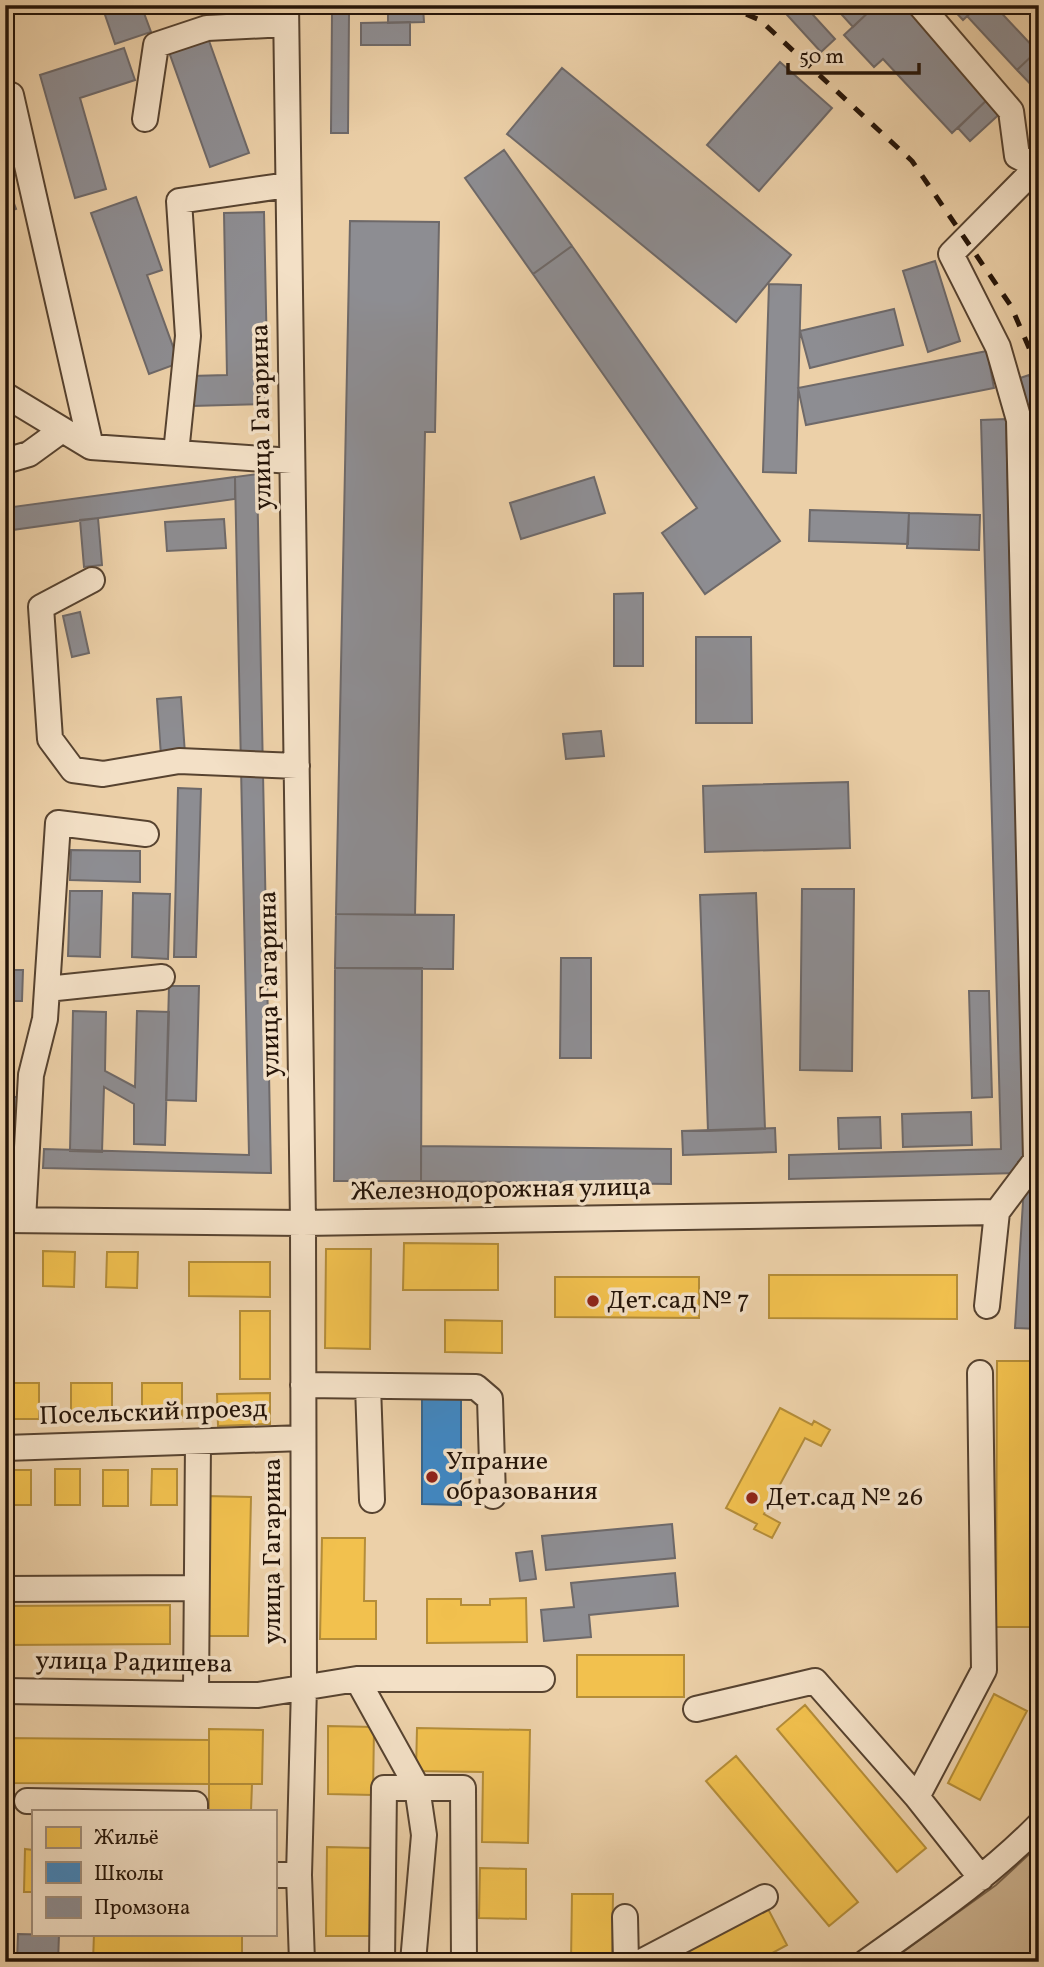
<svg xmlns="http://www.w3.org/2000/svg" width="1044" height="1967" font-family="Vollkorn,serif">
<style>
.green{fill:#cab08d;stroke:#78624a;stroke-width:2}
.homes{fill:#f2c14e;stroke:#b48d39;stroke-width:2}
.schools{fill:#3f88c5;stroke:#37658c;stroke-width:2}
.industry{fill:#8d8d92;stroke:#6e6969;stroke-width:2}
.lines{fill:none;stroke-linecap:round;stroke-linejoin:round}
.minor-casing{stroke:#574330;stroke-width:28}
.minor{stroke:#f3e0c6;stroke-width:24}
.rail{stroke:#251408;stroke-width:5;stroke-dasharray:12 12;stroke-linecap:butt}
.poi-dot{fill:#8f2418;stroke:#f3e0c6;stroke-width:2.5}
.labels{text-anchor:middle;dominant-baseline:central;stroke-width:7;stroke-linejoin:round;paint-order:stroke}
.street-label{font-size:26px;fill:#251408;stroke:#f3e0c6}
.poi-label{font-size:26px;fill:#251408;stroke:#f3e0c6;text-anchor:start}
</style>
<rect width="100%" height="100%" fill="#ecd0a8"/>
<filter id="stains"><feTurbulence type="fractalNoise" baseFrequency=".00286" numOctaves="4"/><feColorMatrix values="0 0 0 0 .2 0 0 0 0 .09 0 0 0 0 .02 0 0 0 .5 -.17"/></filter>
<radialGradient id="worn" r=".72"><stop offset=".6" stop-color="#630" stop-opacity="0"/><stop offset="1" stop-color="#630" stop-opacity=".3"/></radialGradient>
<path class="green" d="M1039,1845v117h-150l107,-77z"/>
<path class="homes" d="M404,1243l94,1v46h-95z
M326,1249h45l-1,100 -45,-1z
M5,1251h6l-1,36 -5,-1z
M43,1251l32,1 -1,35 -31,-1z
M107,1252h31l-1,36 -31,-1z
M189,1262h81v35l-81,-1z
M769,1275h188v44l-188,-1z
M555,1277h144v41l-144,-1z
M240,1311h30v68h-30z
M445,1320l57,1v32l-57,-1z
M997,1361h42v266h-43z
M14,1383h25v36h-25z
M71,1383h41v36h-41z
M142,1383h40v35h-40z
M270,1393v31l-52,2 -1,-32z
M780,1408l32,17 2,-4 16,9 -9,16 -16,-8 -41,76 16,9 -8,15 -18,-9 3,-5 -31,-16z
M55,1469h25v36h-25z
M152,1469h25v36h-26z
M6,1470h25v35h-25z
M103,1470h25v36h-25z
M205,1496l46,1 -3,139h-46z
M322,1538h43l-1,63h12v38h-56z
M526,1598l1,44 -100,1v-44h34v6h29v-6z
M170,1605v39l-165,1v-39z
M577,1655h107v42h-107z
M994,1694l33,17 -47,89 -32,-17z
M805,1705l121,143 -29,24 -120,-143z
M328,1726l46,1 -1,68 -45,-1z
M417,1728l113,2 -2,113 -46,-1 1,-70 -67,-1z
M209,1729l54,1 -1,54h-53z
M5,1738l204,2v44l-204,-1z
M736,1756l122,146 -29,24 -123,-145z
M209,1784h43l-1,27h-42z
M327,1847l44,1 -1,88h-44z
M25,1849l8,1v42h-9z
M480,1868l46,1v50l-47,-1z
M572,1894h41l-1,68h-41z
M767,1907l20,38 -31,17h-94z
M94,1934h148v28l-149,-1z
M480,1955h46v7h-46z"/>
<path class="schools" d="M422,1399h39v106l-39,-1z"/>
<path class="industry" d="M114,5h27l10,27 -36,12 -12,-35z
M778,5h26l31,34 -14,13z
M833,5h43l-23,22z
M876,5h32l84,90 -40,38 -69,-74 -9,8 -30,-32z
M949,5h30l-16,15z
M979,5h15l43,46 -20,19 -50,-54z
M423,7l1,15 -36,1v-15z
M332,14h17l-1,119h-17z
M410,22v23h-49v-22z
M208,38l41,115 -39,14 -41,-115z
M124,48l11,32 -55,18 26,91 -31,9 -35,-123z
M1037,51l2,2v40l-22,-23z
M780,62l52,46 -73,83 -52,-46z
M562,68l229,187 -55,67 -229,-188z
M992,95l13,14 -35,32 -12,-13z
M504,150l68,96 -39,28 -68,-96z
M5,179l11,30 -11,4z
M136,197l26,73 -15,5 32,88 -30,11 -58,-161z
M264,212l4,192 -76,2 -1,-30 36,-1 -3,-162z
M350,221l89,1 -4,210h-10l-10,483 -79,-1z
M572,246l208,295 -75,53 -43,-61 35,-25 -164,-234z
M935,261l25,80 -32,11 -25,-81z
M769,284l32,1 -5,188 -33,-1z
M894,309l9,36 -93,23 -10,-37z
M987,351l7,37 -188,37 -8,-37z
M1029,375l10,28v13l-8,3 -14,-40z
M1006,419l20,743h-8l-1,11 -228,6v-24l212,-6 -20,-729z
M1039,436v167l-5,-166z
M257,474l14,699 -228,-5 1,-19 205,6 -14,-678z
M235,477v22l-230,32v-23z
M594,477l11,36 -84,26 -11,-36z
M810,510l99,3 -1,31 -99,-3z
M909,513l71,2 -1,35 -72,-2z
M98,518l4,47 -18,2 -4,-47z
M224,519l2,29 -59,3 -2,-29z
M643,593v73h-29v-72z
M80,612l9,41 -17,4 -9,-41z
M696,637h55l1,86h-56z
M181,697l4,57 -24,2 -4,-57z
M601,731l3,25 -38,3 -3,-25z
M848,782l2,66 -145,4 -2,-66z
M178,788l23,1 -5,168h-22z
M71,850l69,1v31l-70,-2z
M802,889h52l-2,182 -52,-1z
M70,891h32l-2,66 -32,-1z
M133,893l37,1 -2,65 -36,-2z
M756,893l9,236 -57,2 -8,-236z
M336,914l118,1 -1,54 -118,-1z
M561,958h30v100h-31z
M335,968h87l-1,213h-87z
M5,970h18l-1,31h-17z
M169,986h30l-3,115 -30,-1z
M969,991h20l3,106 -20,1z
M73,1011l33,1 -1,59 30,16 2,-76 32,1 -4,133 -31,-1v-40l-30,-17 -2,65 -32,-1z
M5,1097h14v32h-14z
M971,1112l1,33 -69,2 -1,-33z
M880,1117l1,31 -42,1 -1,-31z
M775,1128l1,24 -93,3 -1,-24z
M421,1146l250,3v35l-250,-3z
M1024,1186l15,1v142l-24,-1z
M672,1524l3,34 -129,12 -4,-34z
M532,1551l4,28 -16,2 -4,-28z
M675,1573l3,33 -89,9 2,22 -47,4 -3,-31 33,-3 -3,-24z
M18,1934l41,1 -1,27h-41z"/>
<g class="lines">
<g class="minor-casing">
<path id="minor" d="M286,5l17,1218 1,464 -5,188 3,87
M920,5l91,106 6,45 20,10
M11,95l80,352 201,14
M145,119l11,-74 51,-17 79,-4
M5,395l86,52
M176,453l12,-117 -9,-135 109,-16
M5,461l24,-7 33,-24
M92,580l-51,27 9,132 23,31 30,4 76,-13 118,5
M47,989l115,-12
M5,1220l298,3 694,-11
M23,1220l8,-145 14,-56 13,-196 88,11
M987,1306l10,-94 39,-52 -17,-740 -21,-73 -47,-93 88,-89
M303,1385l173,2 14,12 3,97
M368,1386l4,114
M5,1448l298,-10
M5,1589l191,-1
M357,1679l60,108 7,48 -11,127
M5,1691l253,4 99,-16h185
M196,1694l2,-252
M696,1709l119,-28 102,116 64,81
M917,1797l67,-127 -4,-297
M27,1801l168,3v7
M275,1875h24
M625,1917l1,45
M382,1962l2,-174h79l1,174
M641,1962l124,-65
M866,1962c60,-43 121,-84 173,-137"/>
</g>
<use href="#minor" class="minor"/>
<path class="rail" d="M724,5l36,15 152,141 99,145 28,65"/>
</g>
<g class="poi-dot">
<circle cx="593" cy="1301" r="7"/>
<circle cx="432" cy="1477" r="7"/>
<circle cx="752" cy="1498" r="7"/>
</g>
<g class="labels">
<g class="street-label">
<text transform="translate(262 417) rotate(-91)">улица Гагарина</text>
<text transform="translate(270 984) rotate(-91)">улица Гагарина</text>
<text transform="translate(501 1190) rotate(-1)">Железнодорожная улица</text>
<text transform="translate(153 1413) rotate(-2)">Посельский проезд</text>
<text transform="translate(273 1551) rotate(-90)">улица Гагарина</text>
<text transform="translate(134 1663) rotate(1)">улица Радищева</text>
</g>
<g class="poi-label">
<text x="607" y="1301">Дет.сад № 7</text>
<text x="446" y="1462">Упрание<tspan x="446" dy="30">образования</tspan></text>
<text x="766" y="1498">Дет.сад № 26</text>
</g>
</g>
<rect width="1044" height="1967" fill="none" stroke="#ecd0a8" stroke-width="28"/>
<rect x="7" y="7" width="1030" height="1953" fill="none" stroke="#251408" stroke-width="3.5"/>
<rect x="14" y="14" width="1016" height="1939" fill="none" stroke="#251408" stroke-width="2"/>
<rect x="32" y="1810" width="245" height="126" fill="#f3e0c6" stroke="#a18e7a" stroke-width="2"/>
<rect x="46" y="1827" width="35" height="21" fill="#f2c14e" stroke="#a18e7a" stroke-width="2"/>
<text x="94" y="1844" font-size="21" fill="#251408">Жильё</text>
<rect x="46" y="1862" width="35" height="21" fill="#3f88c5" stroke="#a18e7a" stroke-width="2"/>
<text x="94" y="1880" font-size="21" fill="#251408">Школы</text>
<rect x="46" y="1897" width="35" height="21" fill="#8d8d92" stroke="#a18e7a" stroke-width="2"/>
<text x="94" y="1914" font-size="21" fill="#251408">Промзона</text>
<path d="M788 63v10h131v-10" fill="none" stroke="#251408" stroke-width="3.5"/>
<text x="799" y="63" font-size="21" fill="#251408" stroke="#f3e0c6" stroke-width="5" paint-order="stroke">50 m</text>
<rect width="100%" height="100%" filter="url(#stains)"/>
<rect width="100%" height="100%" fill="url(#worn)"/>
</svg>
